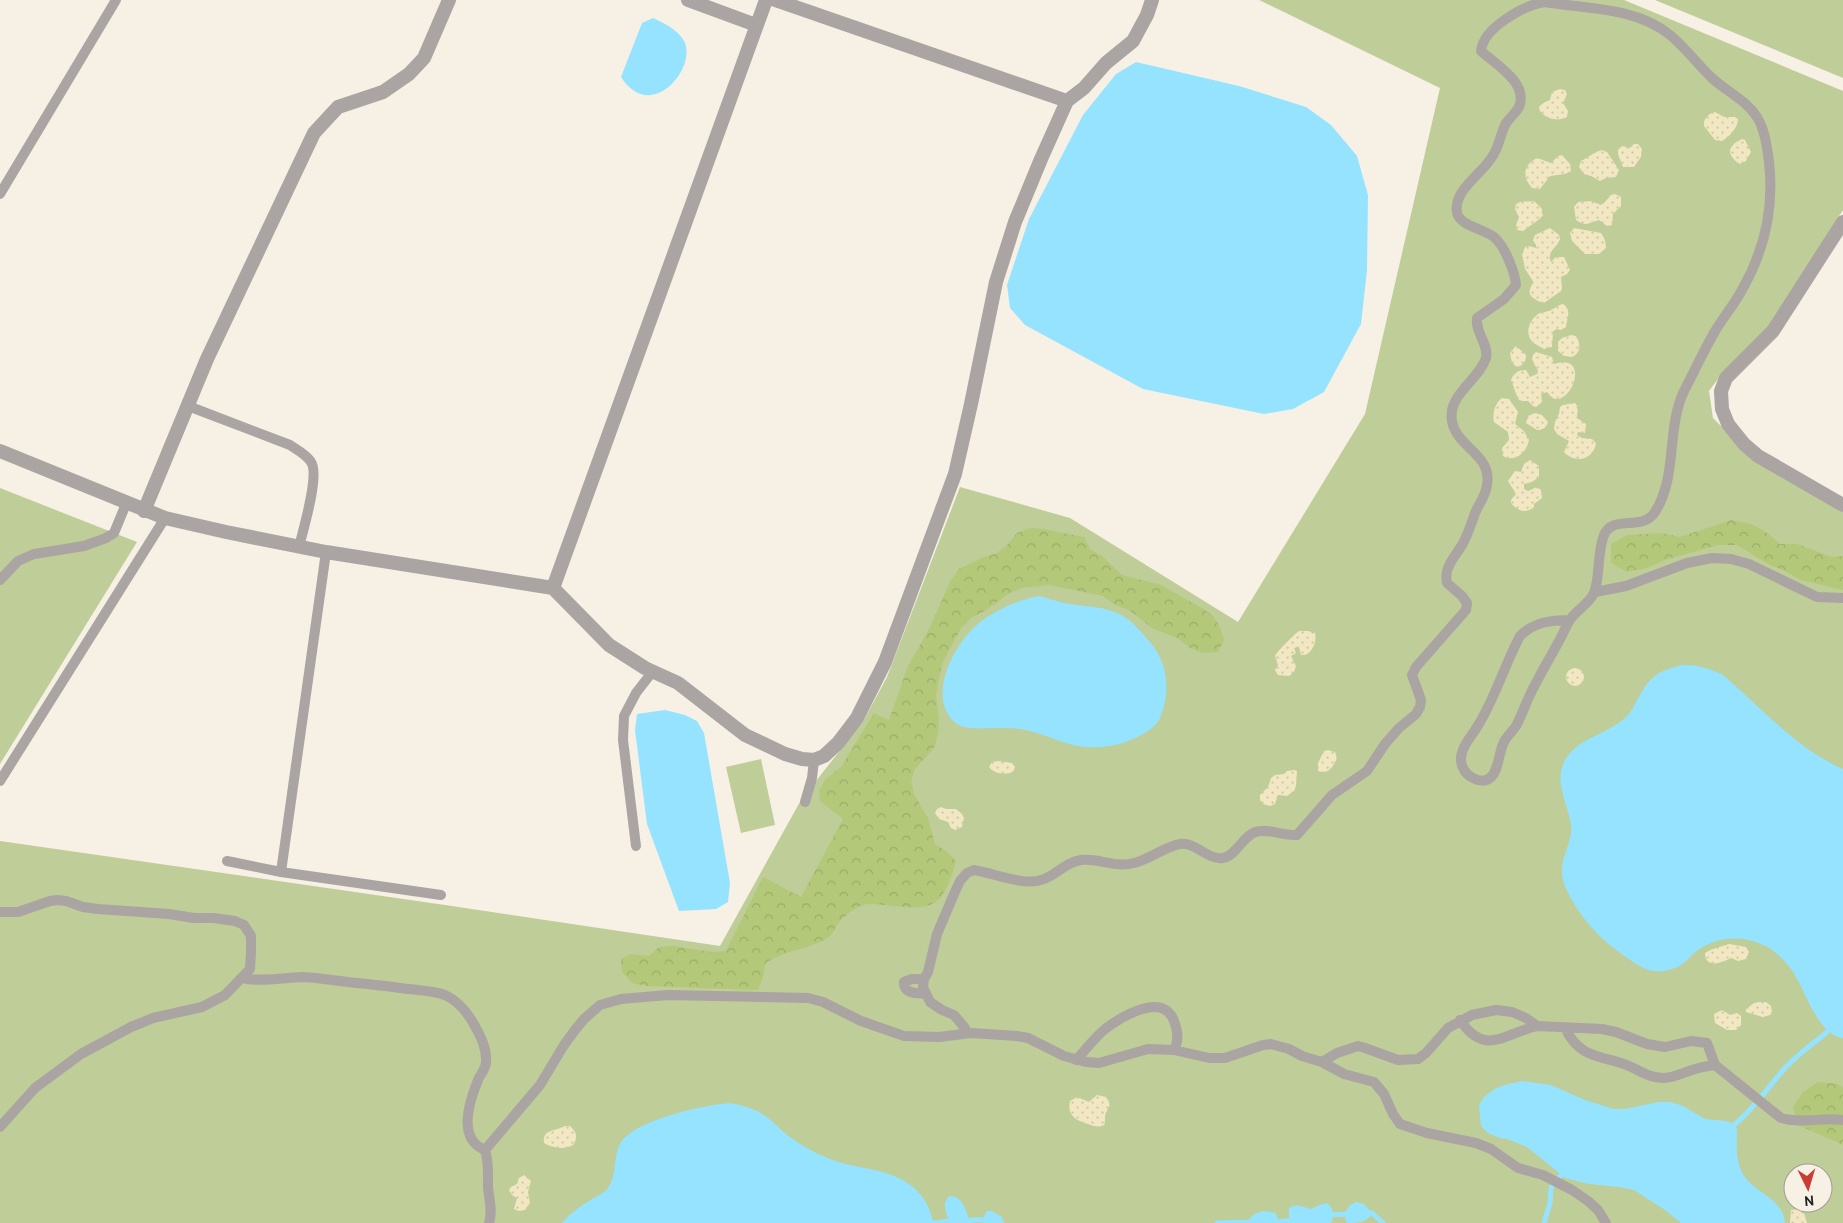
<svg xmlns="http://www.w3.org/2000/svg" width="1843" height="1223" font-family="Overpass,sans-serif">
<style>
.grass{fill:#bfcd98;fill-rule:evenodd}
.forest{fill:url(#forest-crowns)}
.sand{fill:url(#sand-dots)}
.water{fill:#95e3fe}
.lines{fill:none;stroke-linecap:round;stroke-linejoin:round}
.stream{stroke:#95e3fe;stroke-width:5}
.service{stroke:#aaa4a3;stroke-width:10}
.minor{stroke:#aaa4a3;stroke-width:14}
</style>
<defs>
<pattern id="forest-crowns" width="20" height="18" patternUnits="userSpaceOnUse" patternTransform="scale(1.25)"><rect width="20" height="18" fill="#b4c879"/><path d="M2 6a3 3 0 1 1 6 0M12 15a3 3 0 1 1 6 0" fill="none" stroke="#9bac68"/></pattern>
<pattern id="sand-dots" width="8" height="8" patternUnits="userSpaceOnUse" patternTransform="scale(1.25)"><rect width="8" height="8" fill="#f1e7c2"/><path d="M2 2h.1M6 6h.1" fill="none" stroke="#cec6a6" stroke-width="1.8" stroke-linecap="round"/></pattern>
</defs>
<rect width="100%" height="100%" fill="#f7f0e5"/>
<path class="grass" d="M1259,0h365l219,91v119l-79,124 -43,41 -12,16 4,27 26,26 25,21 79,47v711h-1843v-382l445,64 275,41 81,-146 63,-80 23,-43 73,-190 110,31 168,104 127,-208 75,-326zM1793,1173h30v30h-30z
M1655,0h188v78z
M0,488l137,54 -137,222z
M761,759l14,66 -34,8 -15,-66z"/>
<path class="forest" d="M1731,520c24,4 31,7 49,24h17l35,13 11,-1v34l-42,-10 -16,-9 -17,-7 -31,-19h-19l-53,15 -18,8 -20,4 -16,-9v-19l16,-9 35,-2 18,4z
M1030,528l13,1 41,8 6,12 12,7 20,19 39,10 41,23 11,8 7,11 4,13 -6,12 -15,1 -13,-5 -11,-9 -27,-11 -23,-18 -14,-5 -12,-9 -54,-11 -28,3 -13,6 -23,17 -13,6 -11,11 -19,36 -6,30 3,27 -1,13 -4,14 -19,21 -4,12 3,13 14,24 7,26 11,7 10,10c-14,50 -24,49 -72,44 -9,-1 -18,-2 -26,2 -7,4 -16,11 -21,18 -3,4 -4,9 -8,12 -20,13 -43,12 -64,27l-2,13 -5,13 -112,-4 -14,-3 -10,-11 -1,-13 10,-5 18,2 10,-9 14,-1 39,6 14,-1 37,-74 38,20 42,-78 -23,-18 -1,-11 7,-11 15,-12 33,-54 15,7 19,-54 20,-35 23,-51 8,-11 25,-12 13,-4 11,-9 9,-11z
M1818,1082l20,2 5,4v57l-45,-20 -5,-18 10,-15z"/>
<path class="sand" d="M1560,89l5,1 2,4 -4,9 5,8 -1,6c-9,5 -21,2 -27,-6l-1,-4 4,-4 7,-3 2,-8z
M1715,112l9,5h11l3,2c0,9 -9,18 -16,22l-7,-1 -11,-14c-1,-7 4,-12 11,-14z
M1742,139l3,1 6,12 -5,9 -6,3c-14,-9 -13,-18 2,-25z
M1634,144h4l4,5 -1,8 -7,10h-11l-5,-13v-4l4,-4 8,2z
M1602,150l5,2 12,18 -3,7 -10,1 -6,3 -9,-5 -7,-2 -5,-7 2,-6c6,-3 15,-10 21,-11z
M1562,155l8,9 1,7 -6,3 -15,2 -10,13 -8,-1c-10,-11 -9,-23 5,-30l14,5 7,-7z
M1615,194l6,3v9l-8,8 -1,11 -5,1 -8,-6c-10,3 -13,7 -23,0l-2,-13 4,-5 13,-1 10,4 3,-2 7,-8z
M1534,201l8,8 1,6c-4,6 -14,11 -20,16l-6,-1 -1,-5 3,-8 -4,-8 1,-5 4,-2z
M1550,228l9,7 1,4c-3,9 -14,13 -9,23l5,-5h8l6,13 -3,4 -6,3 1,11 -1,3 -17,12c-6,-2 -17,-6 -14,-14 1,-3 3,-5 3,-8l-8,-12 -3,-15 3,-7 4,-1 7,2v-3l-3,-5 2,-5z
M1574,228l27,5 4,7 1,8 -7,6h-14l-13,-13 -2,-8z
M1563,304c9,6 4,14 3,23l-5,3 -5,-1 -3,3 -1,15 -8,2c-4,-3 -11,-5 -13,-9 -6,-9 -1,-20 6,-25 3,-3 8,-3 12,-4 5,-2 8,-6 14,-7z
M1571,335l5,1c5,8 5,17 -4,21l-8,-1 -6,-5v-9l4,-4z
M1516,346l10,9c0,6 -2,10 -9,12l-5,-4 -2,-10z
M1536,352l16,5 2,7c35,-11 20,36 2,35 -4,0 -7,-5 -9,-7l-6,2 1,8 -6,5 -3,-1 -5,-5h-6l-4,-2 -7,-19c3,-7 7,-10 15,-10l4,7 7,-3 1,-3c-3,-7 -10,-13 -2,-19z
M1502,398l7,1 9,13 -3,12 9,7 5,9c-2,12 -14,23 -26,16l-1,-8 7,-8 -1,-8 -14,-10c-2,-8 1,-19 8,-24z
M1575,403l3,4 -1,11 9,6 -1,9 -7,-1 -1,3 5,3 10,1 4,4c-2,17 -21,21 -32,9l5,-11 -12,-7 -3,-5 1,-7 4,-8 1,-7 3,-2z
M1535,413l7,2 6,7c-2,6 -5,8 -11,8l-11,-7 2,-7z
M1530,460l9,6v11l-7,5 -8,2v5l4,2 9,-4 4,3 1,8 -8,6v3c-8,7 -17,4 -23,-4v-3l5,-6 -8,-13 7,-10 6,1 3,-8z
M1299,631h9l7,2c2,8 -2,19 -10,22h-4l-2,-8 -5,1 2,5 -5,3 5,10 -2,6 -5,4 -11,-1 -3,-5 3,-5 -3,-9c2,-5 21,-23 24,-25z
M1566 677a9 9 0 1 1 18 0a9 9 0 1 1-18 0Z
M1328,750l7,2 2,6c-4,9 -9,17 -19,13v-8l6,-12z
M998,761l14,2 3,4 -2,5c-7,3 -19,2 -24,-5l3,-5z
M1294,770l3,1 -1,15 -2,5 -7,5 -9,-1 -3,9 -5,2 -7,-2 -3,-4v-5l8,-8 3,-9 4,-3 9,-1 3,-3z
M941,807l5,2h10l6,5 2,4 -2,9 -7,3 -4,-2 -3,-6 -9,-3 -4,-6 2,-4z
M1729,944l17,3 3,5 -3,7 -8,2 -7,-3c-9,5 -26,11 -26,-5l5,-3z
M1760,1002h6l5,4 1,6 -2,3 -7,2 -17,-5v-3l8,-6z
M1722,1010l8,5 7,-2 4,3v9l-5,5h-9l-12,-7 -1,-9z
M1097,1095l9,2c8,11 0,10 -1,20 0,3 0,6 -1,8 -6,3 -10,1 -16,-1 -13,-4 -21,-9 -18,-23l7,-4 12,5z
M565,1126h5c7,6 8,12 3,19 -9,5 -21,3 -29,-2 -2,-14 12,-12 21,-17z
M524,1175l7,6 -3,11 2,11 -5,7 -6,1 -5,-2 3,-11 -5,-3 -3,-5 2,-3 6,-3 2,-6z
M1799,1209l5,4 3,10h-17l1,-13z"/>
<path class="water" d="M653,18c11,5 25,12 31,23 14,25 -32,84 -63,36l21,-54z
M1136,62l103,24 67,21 25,18 26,31 11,39 -1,75 -6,54 -37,68 -31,17 -29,5 -121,-25 -118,-64 -15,-17 -3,-23 22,-66 54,-104 33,-41z
M1039,596c8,2 17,5 25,7 20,4 40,2 59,13 7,4 14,11 19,17 7,8 14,15 18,25 9,18 8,44 -1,62 -7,13 -35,24 -49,26 -37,5 -47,-6 -80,-15 -11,-3 -22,-3 -34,-3 -13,0 -33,3 -43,-7 -26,-27 2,-78 25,-97 14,-13 42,-25 61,-28z
M1682,665c16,0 27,3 41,10 39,33 72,73 120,94v269c-26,-3 -38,-50 -52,-69 -7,-9 -13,-15 -22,-21 -22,-13 -49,-13 -71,2 -6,4 -11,11 -17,15 -13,8 -30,9 -43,0 -28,-18 -49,-35 -66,-65 -5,-9 -11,-20 -10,-32 1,-15 11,-28 9,-44 -3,-19 -17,-42 -7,-62 12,-24 42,-27 61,-44 7,-6 9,-13 14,-21 11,-21 21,-27 43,-32z
M665,710l20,5 12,6 7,12 26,150 -2,19 -12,7 -37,2 -32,-87 -12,-94 2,-16z
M1523,1081l28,4 34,15 29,9h11l33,-7h13l12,4 22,13 21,2 9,3 2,5c0,14 -2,32 6,45 11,19 40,24 42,49h-104l-16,-13 -31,-20 -15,-3 -30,-3 -24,-6 -38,-31 -20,-8 -7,-1 -12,-5 -7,-7 -2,-21 5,-8 12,-9 12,-4z
M730,1103c10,2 20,4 29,9 10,5 19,15 27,22 13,10 28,19 44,25 27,11 59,8 83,28 11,10 18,21 20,36h-371c7,-9 20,-18 30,-24 6,-3 12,-6 16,-11 9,-13 5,-31 12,-44 13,-24 84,-39 110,-41z
M949,1196c16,0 16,16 22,27h-22c-1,-10 -9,-18 0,-27z
M1356,1202l8,2 8,9c-5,10 -14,10 -25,10 -5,-9 0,-17 9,-21z
M1327,1203c7,5 8,13 4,20h-42v-15c9,-5 13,-1 22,1l8,-4z
M987,1211h5l10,6 2,6h-19l-1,-7z
M1264,1211l12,2 3,10h-31c3,-9 8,-10 16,-12z"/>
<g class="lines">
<path class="stream" d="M1735,1124c20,-16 33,-37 50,-56 13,-14 28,-24 42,-36
M1367,1213h5l11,10
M1327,1215l24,-1
M1275,1222l19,-2
M934,1223l15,-2 3,2
M964,1223c9,-5 19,-4 29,0
M1217,1223l37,-1
M1544,1223l6,-20 1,-15 10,-13"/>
<path class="service" d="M0,194l116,-194
M188,406l102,39c7,5 16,9 21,17 9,13 -8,68 -12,85
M326,552l-45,320 160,23
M0,580l18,-19 16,-7 50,-8 22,-8 8,-5 12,-29
M1595,592l31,-6 61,-23 25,-5 19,1 18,5 68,33 26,1
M0,781l165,-263
M805,802l7,-24 2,-18
M636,846l-13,-106 1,-24 12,-23 17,-22
M227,861l54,11
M0,912h18l32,-11 7,-1 9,1 17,6 15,2 71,5 25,4h19l22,3 9,4 7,11v16l-1,17 -25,26 -23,12 -49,11 -22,9 -50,27 -46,34 -35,39
M242,978c20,4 40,0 60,-1 10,0 20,2 30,3 23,3 46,5 68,8 14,2 32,2 45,7 11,5 21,16 27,26 8,14 15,26 14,42 -1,7 -6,12 -8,17 -9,22 -21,59 7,70
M924,979h-12l-8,3c-1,12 13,11 21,12
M1460,1020c25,37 43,14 77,6
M1565,1028c14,29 32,27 59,36 14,5 24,14 39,14 10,0 17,-4 26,-7 8,-3 17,-5 26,-6
M962,1034l3,-6 -11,-13 -12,-5 -12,-8 -7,-15 1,-8 4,-7 9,-38 17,-40 6,-13 7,-8 7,-3c19,3 49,16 67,10 15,-4 24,-18 40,-20 18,-2 34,8 53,3 16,-4 30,-16 46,-19 16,-2 27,16 43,14 14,-3 19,-21 32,-26 14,-4 27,4 42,3l35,-40 35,-24 18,-27 14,-16 17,-14 4,-7 1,-7 -9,-25 4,-8 50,-57 1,-7 -5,-7 -15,-13c-1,-5 -1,-10 1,-15 3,-8 9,-15 14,-23 6,-10 9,-21 13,-32 4,-9 11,-18 12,-28 6,-30 -31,-38 -35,-64 -5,-26 27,-41 34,-63 3,-14 -11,-25 -9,-40l27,-19 12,-14c-1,-12 -11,-39 -22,-48 -9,-8 -34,-11 -37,-24 -4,-23 25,-39 35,-56 7,-10 8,-21 13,-32 4,-7 10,-11 14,-18 10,-24 -24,-43 -38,-56 2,-23 43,-46 64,-49 42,7 91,5 125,33 16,13 27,29 42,43 14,13 34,22 45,39 8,13 10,30 12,45 5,44 -4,87 -26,126 -8,16 -20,29 -29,45 -11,19 -20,39 -30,58 -18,38 -6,85 -29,121 -13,20 -42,2 -51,23 -7,17 -4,44 -10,58 -5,11 -18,17 -24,27 -4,6 -7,14 -11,21 -10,19 -22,38 -31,58 -4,9 -7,18 -12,27 -3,5 -8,9 -11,14 -7,11 -5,30 -15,38 -5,4 -12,3 -17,0 -7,-3 -12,-11 -12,-19 0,-12 10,-22 16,-32 18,-28 27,-61 43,-91 14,-14 31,-16 50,-16
M1076,1060c10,-10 18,-22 29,-31 16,-12 58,-38 69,-8 4,10 5,20 0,29
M1322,1062l15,-9 21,-7 7,2 33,12 20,-1 8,-6 22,-25 24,-13 24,-5 16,2 14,6 11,8 65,3 14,3 31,12 18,3 26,-6 16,2 8,22 66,53c21,6 41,-1 62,2
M489,1223c4,-13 0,-23 -1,-36 0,-13 1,-25 -3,-37l55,-65 24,-40 11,-15 9,-11 16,-14 21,-6 47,-4 140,3 15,4 38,19 43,15 35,1 32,-4 46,3 11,2 36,18 22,6 13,1 49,-14 26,1 35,8h16l38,-13 8,-1 18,5 13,7 20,6 22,12 30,8 10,12 9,20 7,10 27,9 49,10 15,6 27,19 25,7 29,15 16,11 10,9 8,13"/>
<path class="minor" d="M688,0l68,25
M775,0l292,101
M1843,222l-70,109 -47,47 -5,13 1,18 6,15 16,20 14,12 85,49
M0,451l165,67 61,14 100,20 227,36 56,57 36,23 33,15 67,52 40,19 17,5 12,1 10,-4 14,-13 19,-25 28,-56 70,-188 16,-70 25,-122 19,-60 26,-63 26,-58 17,-13 22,-25 27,-22 14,-26 5,-15
M144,511l63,-152 107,-226 24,-26 45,-15 26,-18 15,-16 25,-58
M553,588l213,-588"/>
</g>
<g transform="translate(1808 1188) rotate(175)"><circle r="24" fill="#f7f0e5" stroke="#a39e95"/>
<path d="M0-4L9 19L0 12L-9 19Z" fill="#ca3c34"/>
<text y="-8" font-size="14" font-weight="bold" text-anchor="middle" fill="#24221e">N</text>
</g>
</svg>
